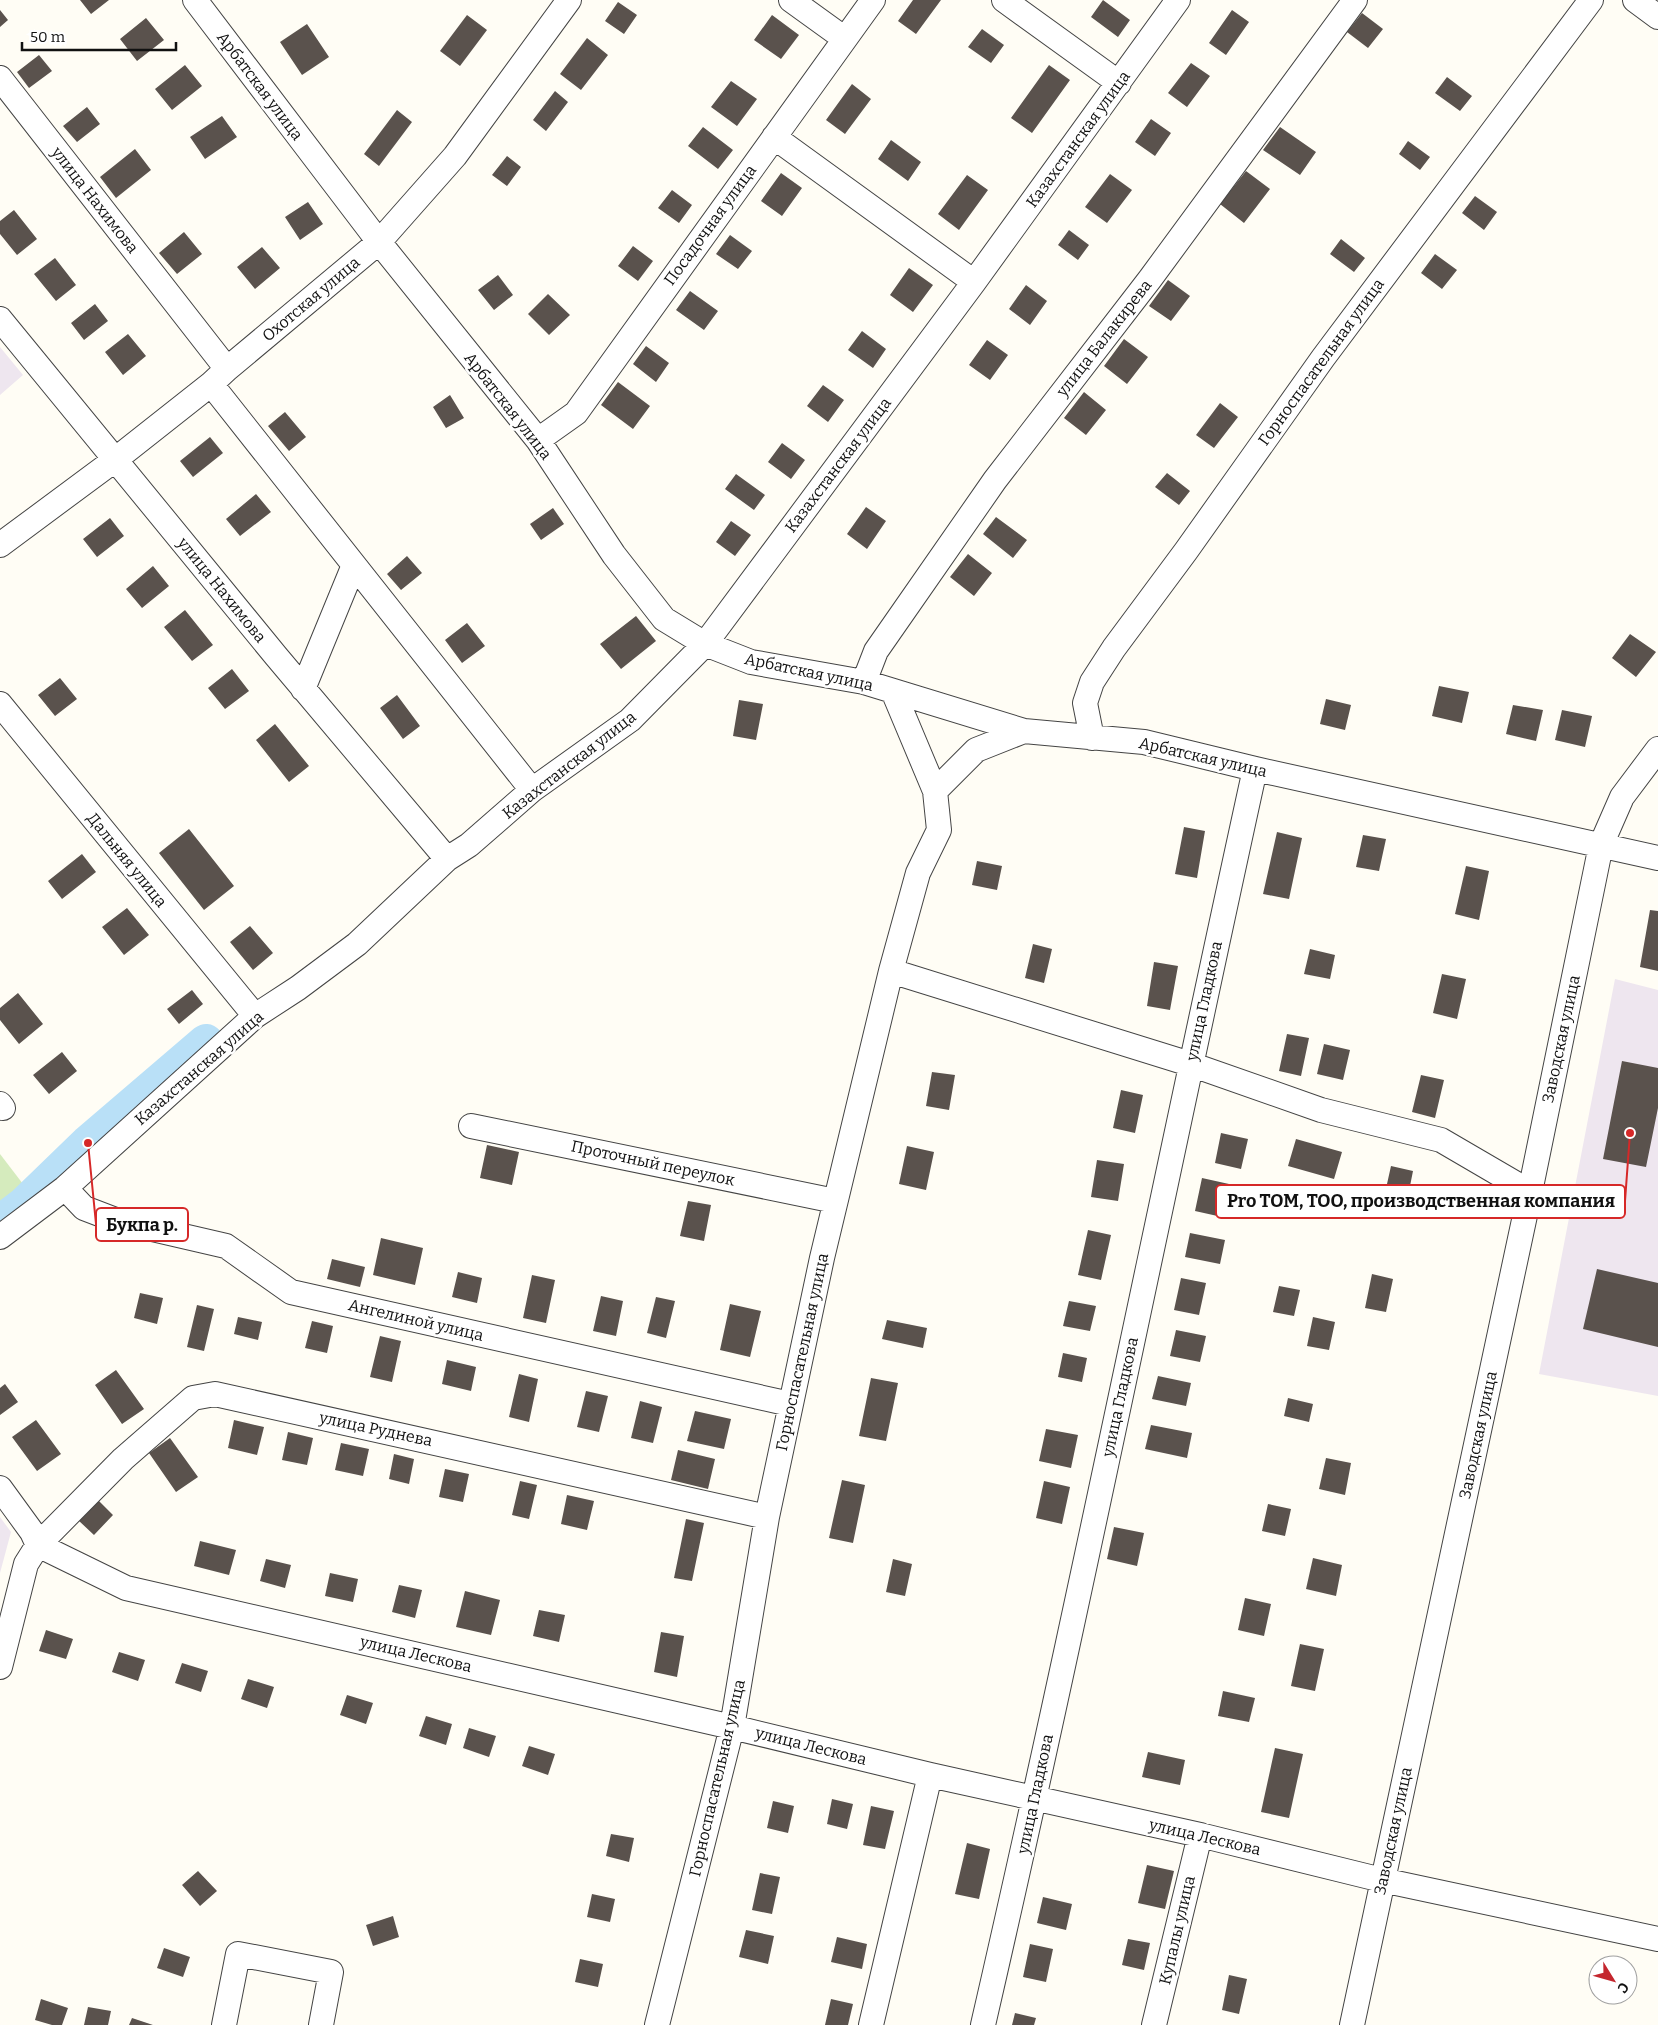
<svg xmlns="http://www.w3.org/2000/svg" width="1658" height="2025" font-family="Bitter,serif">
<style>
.industrial{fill:#eee6ef}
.green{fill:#d5ebbd}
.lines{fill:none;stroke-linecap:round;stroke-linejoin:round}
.river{stroke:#b9e0f7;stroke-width:36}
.building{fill:#5a524d}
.minor-casing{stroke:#444;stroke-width:26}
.minor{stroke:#fff;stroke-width:24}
.labels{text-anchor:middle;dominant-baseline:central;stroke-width:5;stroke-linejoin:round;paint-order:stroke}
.street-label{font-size:16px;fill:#111;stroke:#fff}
.leader{fill:none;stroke:#d62828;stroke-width:2}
.callout-dot{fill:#d62828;stroke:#fff;stroke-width:2}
.callout{fill:#fff;stroke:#d62828;stroke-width:2}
.callout-label{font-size:18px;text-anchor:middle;font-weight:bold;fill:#111}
</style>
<rect width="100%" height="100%" fill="#fffdf5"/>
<path class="industrial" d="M0,347l23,28 -23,20z
M1615,979l43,11v406l-119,-22z
M0,1517l11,15 -11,41z"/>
<path class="green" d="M0,1154l23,30 -23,19z"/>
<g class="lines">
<path class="river" d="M0,1223l25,-19 63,-61 118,-101"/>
</g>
<path class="building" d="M80,0h29l-18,14z
M913,0h28l-25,34 -18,-13z
M1103,0l27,20 -12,17 -27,-20z
M618,2l19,13 -13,19 -19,-13z
M0,10l8,10 -8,7z
M1232,10l17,12 -23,33 -17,-12z
M1362,13l21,16 -15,19 -21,-16z
M467,15l20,15 -27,36 -20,-15z
M772,15l27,20 -18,24 -27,-19z
M146,18l18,22 -27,21 -17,-22z
M307,24l22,33 -27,18 -22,-33z
M982,29l22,16 -13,18 -23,-16z
M587,38l21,17 -27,35 -21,-16z
M39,55l13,16 -23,17 -12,-16z
M1191,63l19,13 -23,31 -19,-14z
M185,65l17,21 -30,24 -17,-21z
M1049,65l21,15 -38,53 -21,-15z
M1447,77l25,19 -12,15 -25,-18z
M731,81l26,18 -20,27 -26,-19z
M852,84l19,15 -26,35 -19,-14z
M555,91l13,11 -22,29 -13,-11z
M87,107l13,17 -23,18 -14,-16z
M397,110l15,12 -33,44 -15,-12z
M222,116l15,21 -32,22 -15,-22z
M1151,119l20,14 -16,23 -20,-14z
M703,127l30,23 -15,19 -30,-23z
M1280,127l36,25 -16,23 -37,-25z
M891,140l30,22 -13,19 -30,-22z
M1408,141l22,16 -10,13 -21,-16z
M135,149l16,21 -35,28 -16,-21z
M507,156l14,11 -14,19 -15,-11z
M1246,171l24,18 -26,34 -24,-19z
M781,173l21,15 -20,28 -21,-15z
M1110,174l22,16 -25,33 -22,-16z
M967,175l21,15 -29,40 -21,-16z
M672,190l20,15 -13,18 -21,-15z
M1475,196l22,16 -13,18 -22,-17z
M308,202l15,22 -23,16 -15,-23z
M14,210l23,29 -20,16 -17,-21v-13z
M1069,230l20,15 -11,15 -20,-15z
M184,232l18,22 -25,20 -18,-21z
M730,235l22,16 -14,18 -22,-15z
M1341,239l24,19 -11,14 -24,-18z
M633,246l20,15 -15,20 -20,-15z
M262,247l18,21 -25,21 -18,-22z
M1435,254l22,16 -15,19 -21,-16z
M55,258l21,27 -20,16 -22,-27z
M909,268l24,17 -20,27 -23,-17z
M498,275l15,20 -19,15 -16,-20z
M1168,280l22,16 -19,25 -22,-15z
M1026,285l21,16 -17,24 -21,-16z
M690,291l28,20 -14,19 -28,-20z
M548,294l22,21 -21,20 -21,-21z
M95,304l13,17 -24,19 -13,-17z
M862,331l24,18 -13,19 -25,-18z
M128,334l18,22 -23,19 -18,-23z
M1124,339l24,18 -21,27 -23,-18z
M987,340l21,15 -18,25 -21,-15z
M646,346l23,17 -13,19 -23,-18z
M618,382l32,24 -17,23 -32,-24z
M823,385l21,15 -16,22 -21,-16z
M1084,392l22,18 -20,25 -22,-17z
M450,395l14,23 -18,10 -13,-21z
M1220,403l18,14 -24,31 -18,-13z
M285,412l21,25 -17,14 -21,-25z
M210,437l13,16 -30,24 -13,-16z
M782,443l23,17 -14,19 -23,-17z
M1167,473l23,18 -11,14 -24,-18z
M736,474l29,21 -11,15 -29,-21z
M256,494l15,18 -31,24 -14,-17z
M866,507l20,14 -19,28 -20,-15z
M553,508l11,16 -23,16 -11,-16z
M996,517l31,23 -14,18 -30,-24z
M110,518l14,18 -27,21 -14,-18z
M731,521l20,14 -16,21 -19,-14z
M968,554l24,19 -18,23 -24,-19z
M407,556l15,17 -21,17 -14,-16z
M153,566l16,20 -27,22 -16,-19z
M185,610l28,35 -21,16 -28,-34z
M636,616l20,25 -35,28 -21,-25z
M467,623l18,23 -23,17 -17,-23z
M1630,634l26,18 -20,25 -24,-19z
M232,669l17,22 -24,18 -17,-21z
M60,678l17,21 -22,17 -17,-21z
M1439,686l30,6 -7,31 -30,-7z
M397,695l23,31 -17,13 -23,-31z
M1326,699l25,6 -6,25 -25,-6z
M739,700l24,4 -7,36 -23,-4z
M1513,705l30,5 -7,31 -30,-7z
M1562,710l30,6 -7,31 -30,-7z
M275,724l34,42 -20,16 -33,-42z
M1184,827l21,4 -8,47 -22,-4z
M189,829l45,57 -30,24 -45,-57z
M1277,832l25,6 -13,61 -26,-5z
M1363,835l23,4 -7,32 -23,-4z
M82,854l14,18 -34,27 -14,-18z
M977,861l25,5 -5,24 -25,-5z
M1466,866l23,5 -10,49 -24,-6z
M127,908l22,27 -25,20 -22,-28z
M1650,910l8,1v60l-18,-4z
M250,926l23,27 -20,17 -23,-28z
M1033,944l19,5 -8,34 -19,-5z
M1310,949l25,6 -5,24 -26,-5z
M1154,962l24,4 -8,44 -23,-4z
M1442,974l24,5 -9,40 -24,-6z
M192,990l11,14 -24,20 -12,-15z
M18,993l25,31 -24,20 -19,-24v-12z
M1287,1034l22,4 -8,38 -22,-5z
M1324,1044l26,6 -7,30 -26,-6z
M62,1052l15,19 -28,23 -16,-19z
M1622,1061l36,7v40l-12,59 -43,-8z
M932,1072l23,3 -6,35 -23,-4z
M1421,1075l23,5 -9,38 -23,-6z
M1121,1090l22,5 -8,38 -22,-5z
M1221,1133l27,6 -7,30 -26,-6z
M1296,1139l46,13 -8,27 -46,-13z
M487,1145l32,7 -7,33 -32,-7z
M907,1146l27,6 -8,38 -27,-6z
M1097,1160l27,4 -6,37 -27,-4z
M1391,1166l22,5 -9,45 -23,-5z
M1202,1178l27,6 -7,33 -27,-6z
M688,1201l23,4 -7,36 -24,-5z
M1088,1230l23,5 -10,45 -23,-5z
M1190,1233l35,7 -5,24 -35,-7z
M381,1238l42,10 -8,37 -42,-10z
M332,1259l33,8 -5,20 -33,-8z
M1597,1269l61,14v64l-75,-18z
M458,1272l24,6 -5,25 -25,-6z
M1372,1274l21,5 -7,33 -21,-4z
M532,1275l23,5 -9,43 -23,-5z
M1181,1278l25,5 -7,32 -25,-5z
M1279,1286l21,4 -6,26 -21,-4z
M140,1293l23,5 -6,26 -23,-6z
M601,1296l22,5 -7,35 -23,-5z
M656,1297l19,4 -9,37 -19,-5z
M1069,1301l27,5 -6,25 -27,-5z
M730,1304l31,7 -11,46 -30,-7z
M197,1305l17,4 -10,42 -17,-4z
M238,1317l24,5 -4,18 -24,-6z
M1313,1317l22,5 -6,28 -22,-4z
M887,1320l40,8 -4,20 -41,-9z
M312,1321l21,5 -6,27 -22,-5z
M1176,1330l30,6 -6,26 -30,-6z
M380,1336l21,5 -9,41 -22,-5z
M1063,1353l24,5 -5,24 -24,-5z
M447,1360l29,7 -5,24 -29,-7z
M116,1370l28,39 -22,15 -27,-39z
M519,1374l19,5 -9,43 -20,-5z
M1158,1376l33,7 -5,23 -34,-7z
M871,1378l27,5 -12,58 -27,-5z
M5,1384l13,18 -18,13v-27z
M586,1391l22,5 -9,36 -22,-5z
M1288,1398l25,6 -4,18 -25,-6z
M640,1401l22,6 -9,36 -22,-5z
M695,1411l36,8 -7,30 -37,-8z
M36,1420l25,34 -24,17 -25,-34z
M234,1420l30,7 -7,28 -29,-7z
M1151,1425l41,8 -5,25 -42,-9z
M1046,1429l32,6 -7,33 -32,-7z
M288,1432l25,6 -6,27 -25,-5z
M170,1438l28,39 -22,15 -27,-39z
M341,1443l28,6 -6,27 -28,-6z
M678,1450l37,9 -7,30 -37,-9z
M394,1454l20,5 -5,25 -20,-5z
M1326,1458l25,5 -6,32 -26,-6z
M445,1469l24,5 -6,28 -24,-5z
M842,1480l23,5 -12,58 -24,-5z
M520,1481l17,4 -8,34 -17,-4z
M1044,1481l26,6 -8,37 -26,-6z
M567,1495l27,6 -7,29 -26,-6z
M98,1500l15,15 -19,20 -16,-15z
M1268,1504l23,5 -6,27 -23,-5z
M686,1519l18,4 -12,58 -18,-3z
M1114,1527l30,6 -7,33 -30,-7z
M200,1541l36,9 -7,25 -35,-9z
M1313,1558l29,7 -6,31 -30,-7z
M266,1559l25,6 -6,23 -25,-7z
M893,1559l19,5 -7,32 -19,-4z
M330,1573l28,6 -5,23 -28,-6z
M399,1585l23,5 -7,28 -23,-6z
M465,1591l35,9 -9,35 -35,-8z
M1245,1598l26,6 -7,32 -26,-6z
M539,1610l26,5 -6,27 -26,-6z
M46,1630l27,9 -7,20 -27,-8z
M661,1632l23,4 -7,41 -23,-5z
M1300,1644l24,5 -9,42 -24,-5z
M119,1652l26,8 -7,21 -26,-9z
M182,1663l26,8 -7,21 -26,-9z
M248,1679l26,8 -7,21 -26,-9z
M1223,1691l32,7 -6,24 -31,-6z
M347,1695l26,8 -7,21 -26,-9z
M426,1716l26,8 -6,21 -27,-9z
M469,1728l27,8 -7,21 -26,-9z
M529,1746l26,8 -7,21 -26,-9z
M1275,1748l28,6 -14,64 -28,-6z
M1148,1752l37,8 -5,25 -38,-8z
M832,1799l21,5 -6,25 -20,-5z
M773,1801l21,5 -6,27 -21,-5z
M871,1806l23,5 -9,38 -22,-4z
M611,1834l23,4 -5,24 -23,-6z
M967,1843l23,6 -11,50 -24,-5z
M1147,1865l27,6 -9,38 -27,-6z
M198,1871l19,20 -17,15 -18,-21z
M760,1873l20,4 -8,37 -20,-4z
M592,1894l23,5 -5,23 -23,-5z
M1043,1897l29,7 -6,26 -29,-7z
M393,1916l6,21 -26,9 -7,-21z
M746,1930l28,6 -6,28 -29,-7z
M837,1937l30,7 -5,25 -31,-7z
M1128,1939l22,4 -6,27 -22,-5z
M1030,1944l23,5 -7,33 -23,-5z
M164,1948l26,9 -7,20 -26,-9z
M580,1959l23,5 -5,23 -23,-5z
M1229,1975l18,4 -8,35 -17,-4z
M41,1999l27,9 -6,17h-10l-17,-5z
M831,1999l22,5 -5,21h-23z
M88,2007l23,4 -3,14h-24z
M1015,2013l21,5 -2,7h-22z
M132,2018l21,7h-24z"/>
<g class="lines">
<g class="minor-casing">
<path id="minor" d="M195,0l184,242 159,198 76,115 50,64 41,25 46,18 113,20 160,49 120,11 111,27 403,89
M791,0l54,39
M1004,0l115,83
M1635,0l23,17
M0,78l227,291
M774,137l200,145
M0,319l276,337 171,203
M211,384l321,406
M538,440l38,-27 297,-413
M0,545l116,-86 95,-75 16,-15 152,-127 76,-86 114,-156
M864,682l12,-31 119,-171 155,-201 205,-279
M303,689l51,-124
M893,691l42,100
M0,704l255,312
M1092,738l-7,-35 7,-21 22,-34 72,-97 137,-193 268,-358
M891,971l299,93 131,46 120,30 89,52
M0,1104l3,4
M471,1126l364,75
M65,1188l19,20 34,13 108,25 65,46 499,112
M0,1237l65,-49 190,-172 43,-28 59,-44 90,-85 22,-14 63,-55 98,-70 75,-76 269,-362 204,-282
M0,1488l32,44 6,13 88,43 606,139 198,48 270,60 182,45 276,59
M0,1667l26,-103 12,-19 85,-86 70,-61 22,-4 552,123
M224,2025l14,-71 93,18 -10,53
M657,2025l75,-298 35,-210 55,-259 69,-287 27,-98 21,-43 -4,-39 41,-41 48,-19
M871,2025l59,-250
M983,2025c96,-417 180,-837 272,-1256
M1154,2025l46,-190
M1352,2025l178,-833 71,-347 21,-48 36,-48"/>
</g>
<use href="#minor" class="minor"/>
</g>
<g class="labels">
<g class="street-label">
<text transform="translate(260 86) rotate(53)">Арбатская улица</text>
<text transform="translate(1078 139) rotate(-54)">Казахстанская улица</text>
<text transform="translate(95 200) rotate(52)">улица Нахимова</text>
<text transform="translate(710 225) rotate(-54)">Посадочная улица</text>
<text transform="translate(311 299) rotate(-40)">Охотская улица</text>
<text transform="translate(1104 338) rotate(-52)">улица Балакирева</text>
<text transform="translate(1321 362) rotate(-54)">Горноспасательная улица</text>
<text transform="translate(508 406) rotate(52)">Арбатская улица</text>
<text transform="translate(838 465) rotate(-53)">Казахстанская улица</text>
<text transform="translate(222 590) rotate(51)">улица Нахимова</text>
<text transform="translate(809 672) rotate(12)">Арбатская улица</text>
<text transform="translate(1203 757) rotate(13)">Арбатская улица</text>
<text transform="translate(569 765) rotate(-38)">Казахстанская улица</text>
<text transform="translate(127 860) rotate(51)">Дальняя улица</text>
<text transform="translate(1204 1001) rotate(-78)">улица Гладкова</text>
<text transform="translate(1561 1039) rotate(-78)">Заводская улица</text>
<text transform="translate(199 1068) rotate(-41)">Казахстанская улица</text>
<text transform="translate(653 1163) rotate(12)">Проточный переулок</text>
<text transform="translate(416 1320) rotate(13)">Ангелиной улица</text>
<text transform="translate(802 1352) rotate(-78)">Горноспасательная улица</text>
<text transform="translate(1120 1397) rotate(-78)">улица Гладкова</text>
<text transform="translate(376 1429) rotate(12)">улица Руднева</text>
<text transform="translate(1478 1435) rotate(-78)">Заводская улица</text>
<text transform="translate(416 1654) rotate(13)">улица Лескова</text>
<text transform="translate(811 1746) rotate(14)">улица Лескова</text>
<text transform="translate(717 1778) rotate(-77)">Горноспасательная улица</text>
<text transform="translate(1035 1794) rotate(-78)">улица Гладкова</text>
<text transform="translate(1393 1831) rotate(-78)">Заводская улица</text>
<text transform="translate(1205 1837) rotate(13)">улица Лескова</text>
<text transform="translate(1177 1930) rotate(-77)">Купалы улица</text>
</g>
</g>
<path class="leader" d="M1630 1133L1625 1201M88 1143L96 1224"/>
<g class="callout-dot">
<circle cx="1630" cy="1133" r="5"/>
<circle cx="88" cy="1143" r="5"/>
</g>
<g class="callout">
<rect x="1216" y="1185" width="409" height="33" rx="5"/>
<rect x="96" y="1208" width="92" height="33" rx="5"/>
</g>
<g class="callout-label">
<text x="1421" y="1207">Pro TOM, ТОО, производственная компания</text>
<text x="142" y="1231">Букпа р.</text>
</g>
<g transform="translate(1613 1980) rotate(127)"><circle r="24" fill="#ffffff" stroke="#a0a0a0"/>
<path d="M0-4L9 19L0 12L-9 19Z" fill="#c4262e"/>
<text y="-8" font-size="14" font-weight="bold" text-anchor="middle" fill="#111111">С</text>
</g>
<path d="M22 42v8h154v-8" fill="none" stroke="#111111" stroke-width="2.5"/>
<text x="30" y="42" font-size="15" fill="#111111" stroke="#ffffff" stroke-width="4" paint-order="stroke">50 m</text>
</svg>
